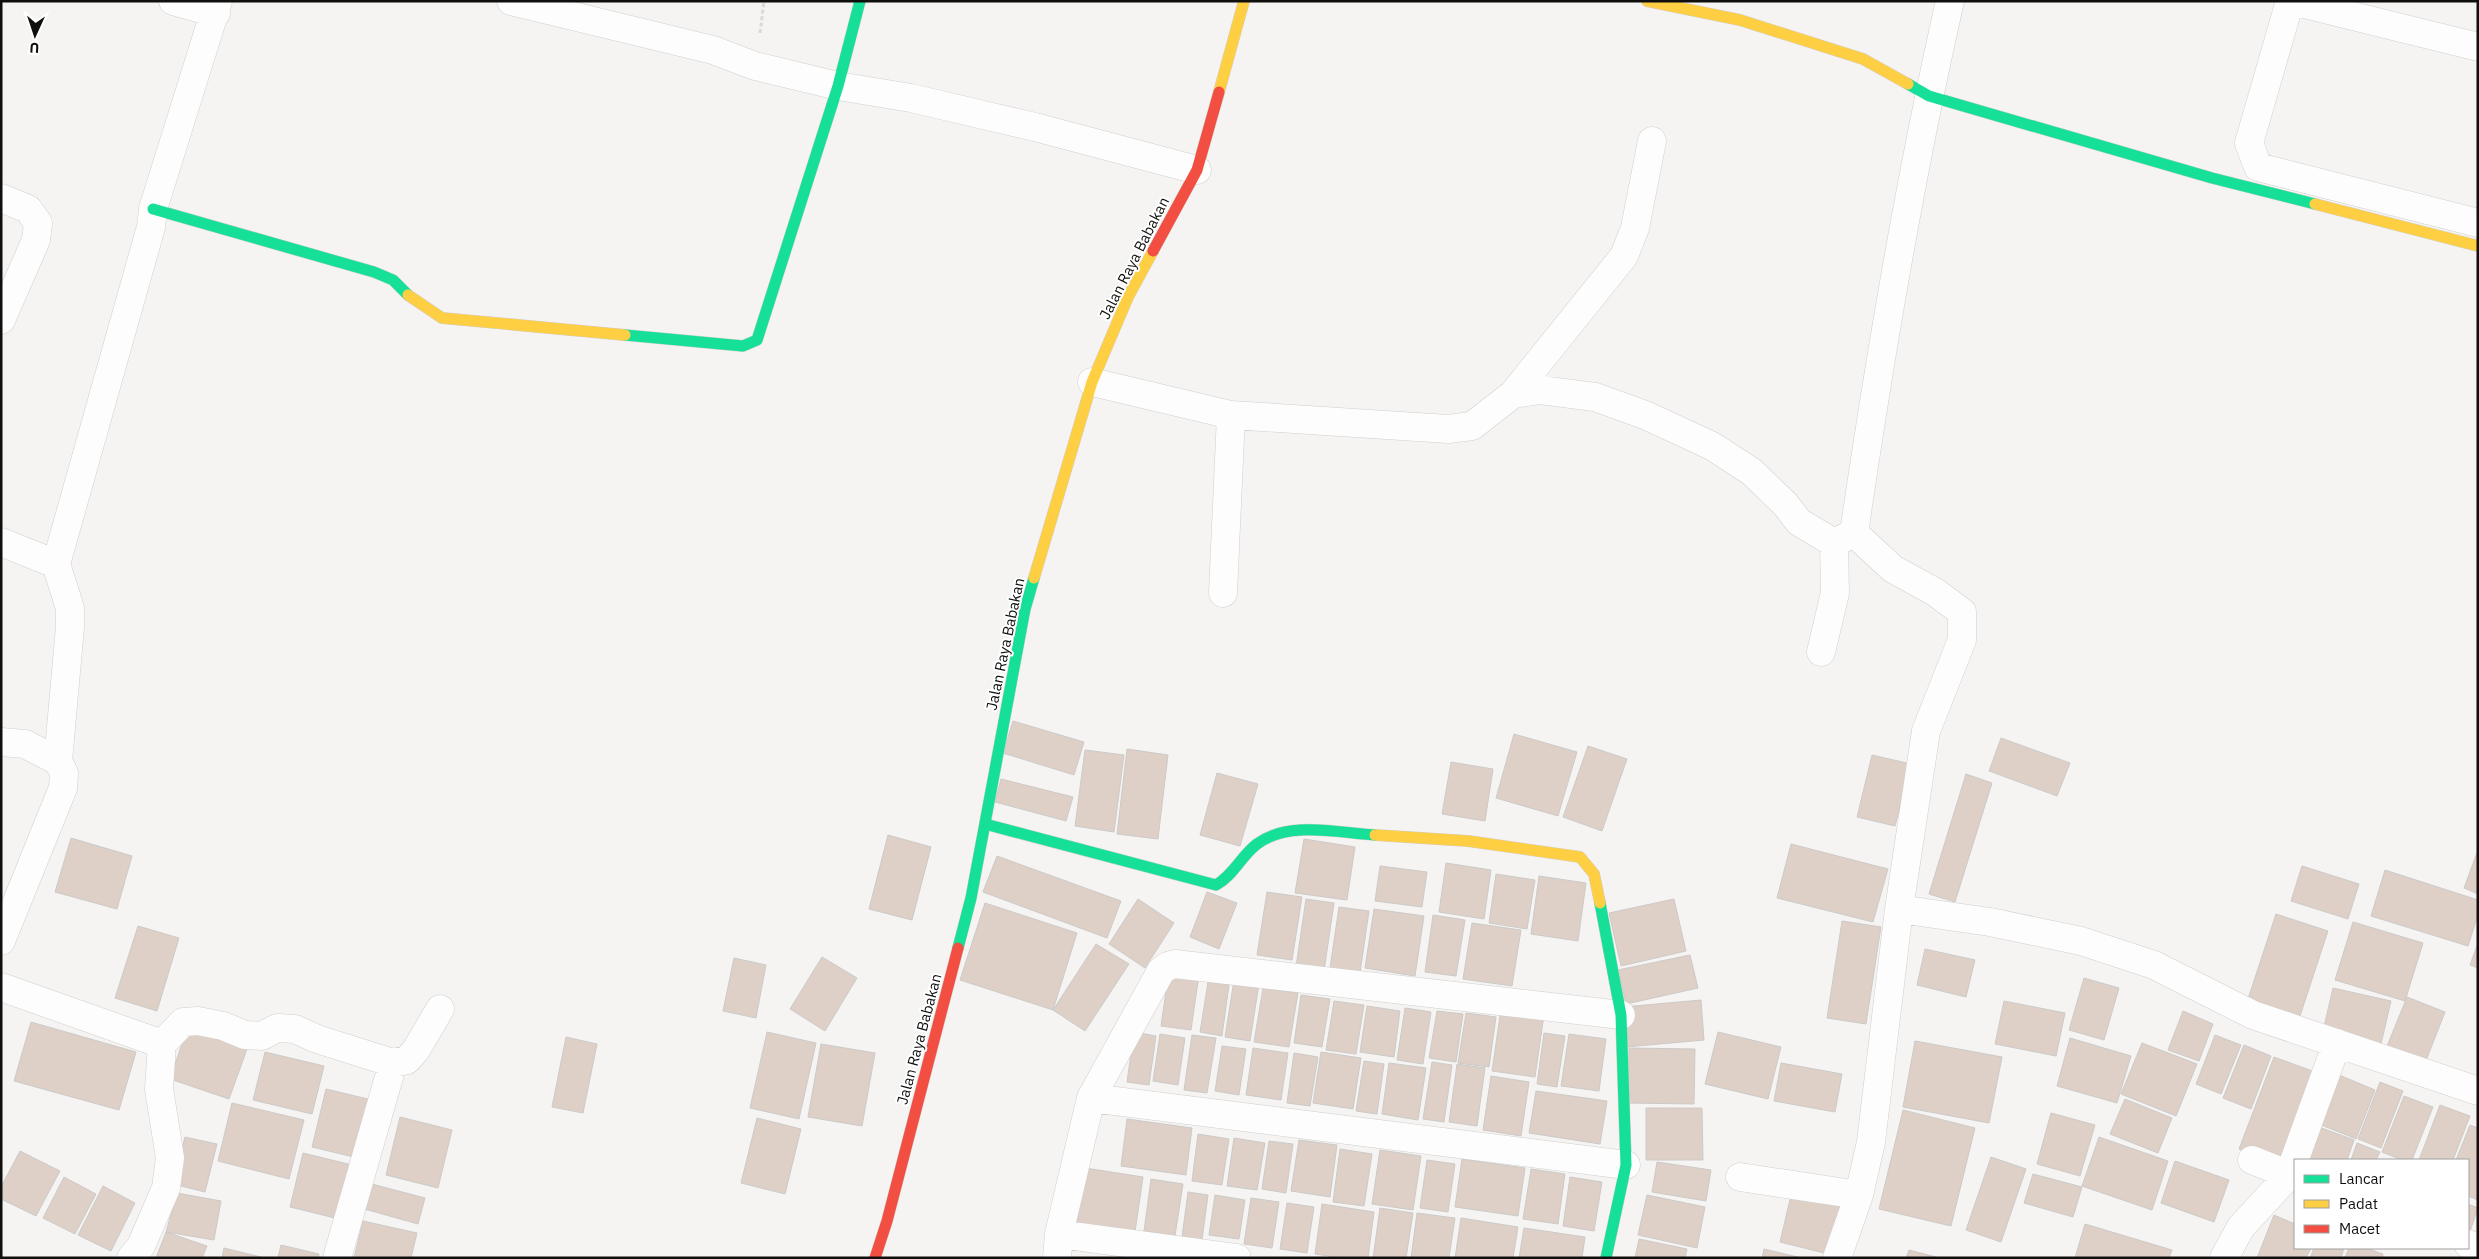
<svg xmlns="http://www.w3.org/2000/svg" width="2479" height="1259" font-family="'IBM Plex Sans',sans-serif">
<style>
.building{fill:#ded0c7;stroke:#cbcac8}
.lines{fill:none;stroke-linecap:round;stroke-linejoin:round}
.street-casing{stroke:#d0cfcd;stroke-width:29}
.fast-casing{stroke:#d0cfcd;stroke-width:12}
.slow-casing{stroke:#d0cfcd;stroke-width:12}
.jam-casing{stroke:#d0cfcd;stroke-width:12}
.path{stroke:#d9d9d8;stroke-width:3;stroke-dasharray:4 2.5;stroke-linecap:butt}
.street{stroke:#fefdfd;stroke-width:28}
.fast{stroke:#16e098;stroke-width:11}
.slow{stroke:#ffcf43;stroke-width:11}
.jam{stroke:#f24e42;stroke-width:11}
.labels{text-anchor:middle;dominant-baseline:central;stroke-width:4;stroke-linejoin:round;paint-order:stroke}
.street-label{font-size:15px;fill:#0f0f0e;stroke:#fff}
</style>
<rect width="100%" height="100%" fill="#f6f4f2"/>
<path class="building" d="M1013,721l71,21 -10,33 -71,-22z
M1514,734l63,18 -19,64 -62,-18z
M2001,738l69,25 -13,33 -68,-25z
M1588,746l39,13 -25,72 -39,-14z
M1127,749l41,6 -10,84 -41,-5z
M1085,750l39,5 -10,77 -39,-6z
M1872,755l39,9 -16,62 -38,-9z
M1451,762l42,7 -8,52 -43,-7z
M1217,773l41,11 -18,62 -40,-11z
M1966,774l26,9 -37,119 -26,-8z
M1001,779l72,18 -7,24 -71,-19z
M888,835l43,12 -19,73 -43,-11z
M71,838l61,18 -15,53 -62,-17z
M1304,839l51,8 -8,53 -52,-7z
M1791,844l97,25 -15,53 -96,-24z
M2478,850v44l-14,-6z
M997,856l124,45 -14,37 -124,-46z
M1446,863l45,7 -7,49 -45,-7z
M1380,866l47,6 -5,35 -47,-6z
M2302,866l57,18 -11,35 -57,-18z
M2385,870l93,30v15l-10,31 -97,-30z
M1496,874l39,6 -8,49 -38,-6z
M1539,876l47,7 -8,58 -47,-7z
M1207,892l30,11 -18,46 -29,-12z
M1267,892l35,5 -10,63 -35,-5z
M1138,899l36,24 -29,45 -36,-24z
M1306,899l28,4 -10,68 -28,-4z
M1674,899l12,52 -65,15 -12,-53z
M985,903l92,30 -24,77 -93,-30z
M1339,907l30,4 -9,62 -30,-5z
M1374,909l50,7 -9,60 -50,-8z
M2276,914l52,17 -30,91 -52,-17z
M1433,915l32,5 -9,56 -31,-4z
M1842,921l39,6 -15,97 -39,-6z
M2353,922l70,21 -18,58 -70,-21z
M1472,923l49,7 -9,56 -49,-7z
M138,926l41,12 -22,73 -42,-13z
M2478,943v25l-8,-3z
M1096,944l33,20 -44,67 -32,-21z
M1925,949l50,11 -9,37 -49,-12z
M1690,955l8,33 -72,16 -8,-34z
M822,957l35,21 -32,53 -35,-22z
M734,958l32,7 -10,53 -33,-7z
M1169,970l30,5 -8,55 -30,-4z
M2084,978l35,10 -15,52 -35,-10z
M1234,980l25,4 -9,57 -25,-4z
M1208,982l21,3 -7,51 -22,-4z
M1263,988l35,5 -9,54 -35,-5z
M2333,988l58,13 -10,43 -58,-13z
M1301,995l29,4 -8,48 -28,-4z
M2407,997l38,15 -23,59 -39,-15z
M1701,1000l3,40 -78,7 -3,-40z
M1334,1001l30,4 -8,49 -30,-4z
M2004,1001l61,12 -9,43 -61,-12z
M1367,1006l33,5 -6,46 -34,-5z
M1405,1008l26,4 -8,52 -26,-4z
M1501,1009l43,6 -9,62 -43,-6z
M1437,1011l26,3 -7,48 -27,-4z
M2183,1011l30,13 -14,37 -31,-11z
M1466,1013l30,4 -7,50 -31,-4z
M31,1022l105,30 -17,58 -105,-29z
M187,1029l60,20 -18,50 -59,-20z
M767,1032l49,11 -17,76 -49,-11z
M1134,1032l22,4 -7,49 -22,-3z
M1718,1032l63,15 -13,52 -63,-15z
M1544,1033l21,3 -8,51 -20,-3z
M1160,1034l25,4 -7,47 -25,-4z
M1569,1034l37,5 -7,52 -38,-5z
M1192,1035l24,3 -9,55 -23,-3z
M2215,1035l26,10 -20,49 -25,-10z
M566,1037l31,7 -14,69 -31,-6z
M2070,1038l61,18 -14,47 -60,-17z
M1915,1041l87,16 -13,66 -86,-16z
M2142,1043l55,21 -21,52 -55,-22z
M821,1044l54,9 -13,73 -54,-9z
M2244,1045l27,11 -20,53 -28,-11z
M1222,1046l24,3 -7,46 -24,-4z
M1253,1048l35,5 -7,47 -35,-5z
M1629,1048l66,1 -1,55 -66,-1z
M265,1052l59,14 -12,48 -59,-14z
M1321,1052l40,6 -8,51 -40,-6z
M1294,1053l24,4 -8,49 -23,-3z
M2274,1057l44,16 -35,92 -44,-16z
M1364,1061l20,3 -7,50 -21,-3z
M1432,1062l20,3 -8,57 -21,-3z
M1389,1063l37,5 -8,52 -36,-6z
M1781,1063l61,11 -7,38 -61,-11z
M1457,1064l28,4 -8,58 -28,-4z
M2339,1075l36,15 -19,49 -37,-15z
M1491,1076l38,6 -8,54 -38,-6z
M2380,1082l23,9 -22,57 -23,-9z
M326,1089l46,11 -14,58 -46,-11z
M1536,1091l71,10 -7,43 -71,-11z
M2404,1096l29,11 -21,53h-10l-20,-8z
M2125,1099l47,19 -14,35 -48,-19z
M232,1103l72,17 -15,59 -71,-18z
M2440,1105l30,11 -17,44h-34z
M1646,1108h56l1,52h-57z
M1903,1110l72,18 -24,98 -72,-17z
M2051,1113l44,12 -15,51 -43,-12z
M400,1117l52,13 -14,58 -52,-13z
M757,1118l44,11 -16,65 -44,-11z
M1127,1119l65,9 -6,47 -65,-9z
M2470,1125l8,3v72l-10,-4v-36h-12z
M2319,1127l35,13 -7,20h-41z
M1198,1134l31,5 -7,46 -30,-4z
M185,1137l32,7 -12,48 -32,-8z
M2099,1137l69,24 -16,49 -70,-24z
M1234,1138l31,5 -8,47 -30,-4z
M1299,1140l38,5 -7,52 -39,-6z
M1269,1141l24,3 -7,49 -24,-4z
M2357,1143l23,9 -4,8h-25z
M1340,1149l32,5 -8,52 -31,-4z
M1380,1150l41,6 -8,54 -41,-6z
M20,1151l40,20 -24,45 -35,-17v-12z
M303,1153l49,12 -13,54 -49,-12z
M1991,1157l35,12 -25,73 -35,-12z
M1462,1159l63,9 -7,48 -63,-9z
M1427,1160l28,4 -7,48 -28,-4z
M2175,1161l54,19 -15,42 -53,-19z
M1657,1162l54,8 -5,31 -54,-9z
M1085,1168l58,9 -8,55 -58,-8z
M1531,1169l34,5 -7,50 -35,-5z
M2033,1174l49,13 -9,30 -49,-14z
M64,1177l32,17 -21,40 -32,-16z
M1570,1177l32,5 -8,49 -31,-5z
M1151,1179l32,5 -8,52 -31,-5z
M368,1183l57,15 -7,26 -57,-16z
M103,1186l32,17 -24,48 -33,-16z
M1792,1191l49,12 -13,51 -48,-12z
M1188,1192l20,3 -6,45 -20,-3z
M177,1193l44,8 -7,39 -48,-8z
M1215,1195l30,5 -6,39 -30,-4z
M1647,1195l58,12 -8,41 -59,-13z
M1251,1198l28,4 -7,46 -28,-4z
M1287,1203l27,4 -7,46 -27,-4z
M1322,1204l52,8 -6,46h-26l-27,-4z
M2468,1204l10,4 -10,29z
M1380,1208l33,5 -7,45h-33z
M1417,1213l38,5 -6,40h-38z
M2274,1215l21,9v24h16l-5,10h-49z
M1461,1218l57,9 -5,31h-58z
M363,1221l54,12 -6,25h-57z
M2085,1224l87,26 -3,8h-94z
M1524,1228l61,9 -3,21h-63z
M166,1232l41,14 -5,12h-46z
M1639,1239l48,10 -2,9h-50z
M281,1245l38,9 -1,4h-40z
M224,1248l41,10h-43z
M2314,1248h30l-3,10h-31z
M2349,1248h17l17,6 -1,4h-37z
M1764,1249l38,9h-40z
M1909,1250l31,8h-34z"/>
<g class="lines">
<g class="street-casing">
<path id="street" d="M173,1l43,12
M511,1l202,49 42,16 83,20 73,12 124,29 162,43
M2290,1l-41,142 9,24 220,56
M2292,1l186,46
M1,198l27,11 10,14 -2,17 -35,80
M1092,382l139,33 217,14 24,-3 41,-32 27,-4 55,7 50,18 67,31 40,26 33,32 14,18 35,21 20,-10
M1513,394l111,-138 11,-28 17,-87
M1854,533c26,-178 56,-356 96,-532
M1,542l55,22 95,-337 2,-18 65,-208
M56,564l14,44v19l-12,134
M1223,593l8,-178
M1821,652l14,-59 -1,-50
M1,742l24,2 33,17 6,12 -1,15 -62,153
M1899,909l91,13 91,19 73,24 99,50 225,76
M1,987l161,57
M1091,1098l535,67
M2252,1160l43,17
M1740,1177l119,18
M1059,1234l178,24
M2468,1244l10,4
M131,1258l10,-12 25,-58 4,-30 -11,-69 3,-45 21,-22 15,-1 25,5 22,9 17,1 15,-8 18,1 22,10 76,24 14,-3 9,-10 24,-41
M337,1258l56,-195
M1057,1258l2,-24 32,-136 70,-127 7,-5 7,-2 446,51
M1837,1258l22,-63 12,-53 28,-233 27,-178 36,-91v-28l-27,-20 -42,-23 -39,-36
M2224,1258l17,-31 48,-52 48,-132"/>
</g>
<g class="fast-casing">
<path id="fast" d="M1908,84l21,12 283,82 103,26
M153,209l221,63 19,8 15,15
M625,335l118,11 14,-6 81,-254 22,-85
M985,824l231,61c18,-10 25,-29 41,-41 32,-24 81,-11 118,-9
M1600,903l21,112 5,150 -20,93
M958,948l13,-50 54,-289 9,-31"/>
</g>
<g class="slow-casing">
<path id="slow" d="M1647,1l93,19 123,39 45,25
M1219,92l25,-91
M2315,204l163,42
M408,295l34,23 183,17
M1034,578l58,-196 36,-85 25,-46
M1375,835l93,6 112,16 14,17 6,29"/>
</g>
<g class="jam-casing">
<path id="jam" d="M1153,251l44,-81 22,-78
M875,1258l12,-37 71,-273"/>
</g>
<path class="path" d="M760,33l4,-32"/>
<use href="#street" class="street"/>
<use href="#fast" class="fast"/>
<use href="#slow" class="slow"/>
<use href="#jam" class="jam"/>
</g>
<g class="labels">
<g class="street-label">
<text transform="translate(1134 258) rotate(-63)">Jalan Raya Babakan</text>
<text transform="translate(1005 644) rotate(-78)">Jalan Raya Babakan</text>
<text transform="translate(919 1039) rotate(-75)">Jalan Raya Babakan</text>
</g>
</g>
<rect width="2479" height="1259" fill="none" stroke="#0f0f0e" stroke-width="5"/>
<rect x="2294" y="1159" width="175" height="90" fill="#ffffff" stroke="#9f9f9f"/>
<rect x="2304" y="1175" width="25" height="8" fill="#16e098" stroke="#9f9f9f"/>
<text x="2339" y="1184" font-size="15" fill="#0f0f0e">Lancar</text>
<rect x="2304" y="1200" width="25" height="8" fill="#ffcf43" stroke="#9f9f9f"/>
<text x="2339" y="1209" font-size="15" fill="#0f0f0e">Padat</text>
<rect x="2304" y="1225" width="25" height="8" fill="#f24e42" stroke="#9f9f9f"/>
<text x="2339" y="1234" font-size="15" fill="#0f0f0e">Macet</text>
<g transform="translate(35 35) rotate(183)" stroke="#ffffff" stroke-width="4" paint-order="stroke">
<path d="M0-4L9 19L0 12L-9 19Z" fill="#0f0f0e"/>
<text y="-8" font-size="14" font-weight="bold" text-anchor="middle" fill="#0f0f0e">U</text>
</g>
</svg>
